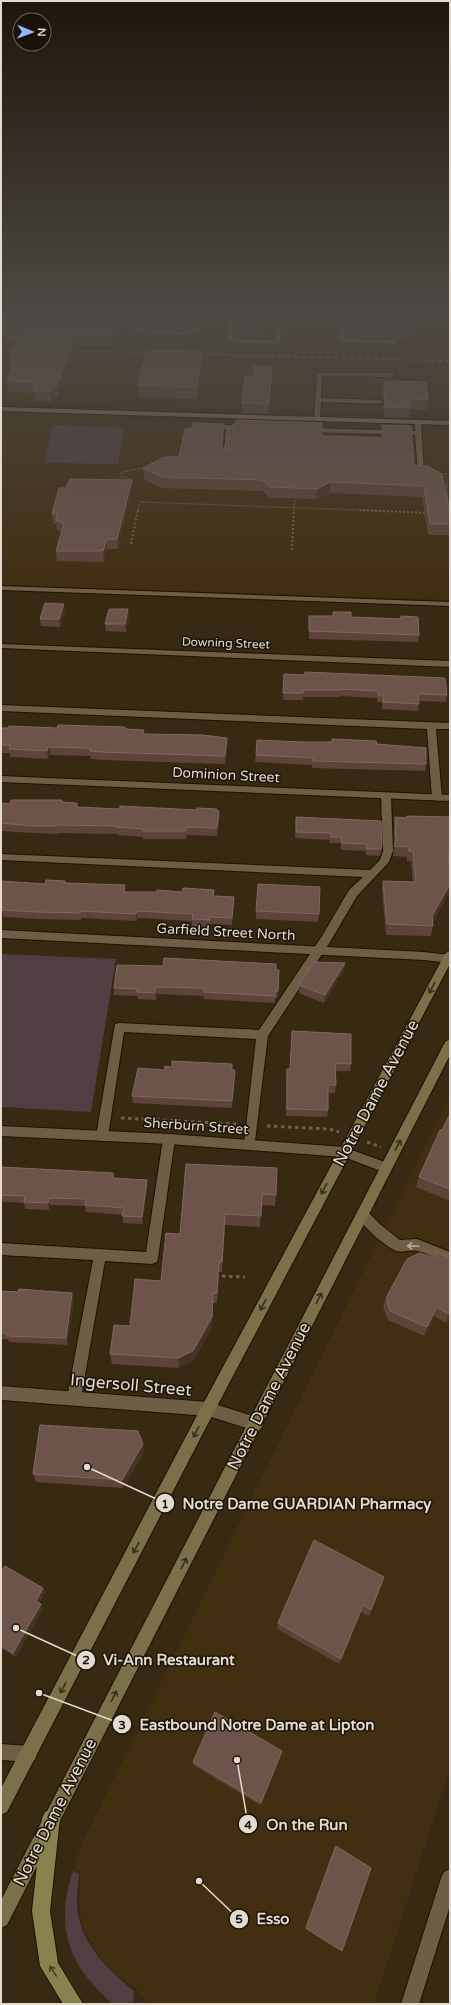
<svg xmlns="http://www.w3.org/2000/svg" width="451" height="2005" font-family="'Varela Round',sans-serif">
<style>
.built{fill:#422e11}
.green{fill:#513e42}
.lines{fill:none;stroke-linecap:round;stroke-linejoin:round}
.service-casing{stroke:#1f1100;stroke-width:2}
.minor-casing{stroke:#1f1100;stroke-width:2}
.secondary-casing{stroke:#1f1100;stroke-width:2}
.primary-casing{stroke:#1f1100;stroke-width:2}
.path-far2{stroke:#6d604c;stroke-width:1.5;stroke-dasharray:1.5 1.5;stroke-linecap:butt}
.path-far1{stroke:#6d604c;stroke-width:2;stroke-dasharray:2 2;stroke-linecap:butt}
.path{stroke:#6d604c;stroke-width:3;stroke-dasharray:3.5 3.5;stroke-linecap:butt}
.service{fill:#6f5e46;fill-rule:evenodd}
.minor{fill:#6f5e46;fill-rule:evenodd}
.secondary{fill:#7b704a;fill-rule:evenodd}
.primary{fill:#88824e;fill-rule:evenodd}
.rail{stroke:#877b68;stroke-width:1.5;stroke-dasharray:4 4;stroke-linecap:butt}
.wall{fill:#5d433a}
.shaded-wall{fill:#483223}
.building{fill:#6c544a;stroke:#7e695e}
.oneway{stroke:#372f1c}
.oneway2{stroke:#b5a897}
.oneway3{stroke:#463f25}
.labels{text-anchor:middle;dominant-baseline:central;stroke-width:3;stroke-linejoin:round;paint-order:stroke}
.far-street-label{font-size:12px;fill:#e4dacd;stroke:#1a1309}
.street-label{font-size:14px;fill:#e4dacd;stroke:#1a1309}
.near-street-label{font-size:17px;fill:#e4dacd;stroke:#1a1309}
.leader{fill:none;stroke:#e4dacd;stroke-width:1.5}
.callout-dot{fill:#e4dacd;stroke:#1a1309;stroke-width:1.5}
.mark-label{font-size:12px;text-anchor:middle;font-weight:bold;fill:#111}
.callout-label{font-size:15px;text-anchor:middle;font-weight:bold;fill:#e4dacd;stroke:#1a1309;stroke-width:3;stroke-linejoin:round;paint-order:stroke}
</style>
<rect width="100%" height="100%" fill="#382912"/>
<path class="built" d="M1,313h344l105,3v99l-449,-13z
M1,416l449,14v170l-449,-15z
M450,1095v673l-76,236h-226l-12,-15 -18,-13 -17,-17 -17,-29 -5,-20 1,-39 -6,-2 7,-24z"/>
<path class="green" d="M53,425l63,2 8,4 -6,33 -74,-1z
M1,954l115,5 -25,153 -90,-5z
M73,1871l6,3c-1,10 -2,20 -2,31 2,37 30,64 57,86l-1,13h-20c-44,-38 -59,-77 -40,-133z"/>
<g class="lines">
<g class="service-casing">
<path id="service" d="M133,313h6l-4,14 12,3 43,1 2,-1 4,-16 -2,-1h8l-4,18c-11,9 -54,2 -68,-2z
M228,313h6l-1,25 42,2 2,-23 -33,-1 -3,-2 42,-1 -2,29 -3,2 -42,-1 -8,-3z
M344,315l3,2 -4,7 2,15 49,1 3,2 -3,2 -54,-2 -3,-18z
M317,373h75l3,2 -3,2 -70,-1 -1,22 59,2 3,2 -3,2 -59,-2 -1,17 -3,2 -3,-2z
M418,419l3,2 3,52 -3,2 -3,-2 -3,-38 -108,-3 -3,-2 3,-2 108,3v-10z
M209,424l39,2 3,2 -3,2 -16,-1 -3,28 -3,2 -3,-2 3,-28 -19,-2v-2z
M1,586l449,16v4l-449,-16z
M1,705l449,18v6h-14l6,69 -5,3 -5,-3 -5,-69 -426,-18z
M386,793l5,3 2,55 -4,11 -32,34 -27,46 -62,94 -14,113 -4,1 -4,-1 -2,-4 12,-106 -132,-7 -16,104 -2,4 -4,1 -4,-1 -2,-4 19,-112 4,-1 140,7 63,-94 27,-46 14,-13 -362,-17v-6l369,16 10,-10 3,-9 -2,-55z
M169,1134l4,1 2,4 -17,119 -1,4 -5,2 -47,-3 -24,137 -2,5 -5,2 -5,-2 -2,-5 26,-138 -92,-5v-12l145,9 17,-113 2,-4z
M362,1208l4,2 15,15 19,15 17,-1 33,13v12c-11,-4 -21,-10 -32,-13 -7,-2 -15,2 -21,0 -11,-3 -37,-27 -41,-37l2,-4z"/>
</g>
<g class="minor-casing">
<path id="minor" d="M1,644l449,17v6l-449,-19z
M1,776l449,19v6l-449,-19z
M1,930l423,22 26,3v8l-26,-3 -423,-22z
M1,1126l168,8 175,13 46,17 2,4 -2,4 -4,1 -42,-16 -175,-13 -168,-8z
M1,1386l207,16 48,15 5,2 2,5 -2,5 -5,2 -48,-15 -207,-16z
M1,1744l28,2 6,2 2,6 -2,6 -6,2 -28,-2z
M450,1869v37l-31,98h-18l40,-126 3,-6z"/>
</g>
<g class="secondary-casing">
<path id="secondary" d="M1,407l449,14v4l-449,-14z
M450,950v14l-237,450 -206,398 -6,3v-27l202,-384 242,-450z
M450,1040v15l-443,870 -6,3v-28l443,-856 2,-3z"/>
</g>
<g class="primary-casing">
<path id="primary" d="M51,1809l6,3 3,6 -10,93 8,52 25,41h-20l-23,-38 -8,-55 10,-93 3,-6z"/>
</g>
<path class="path-far2" d="M439,474h7l2,33
M127,477h-6l1,-5 26,-5
M443,487l7,1
M138,511l2,-9 245,9
M294,511l1,-12"/>
<path class="path-far1" d="M359,510l69,3
M131,544l7,-34
M292,550l2,-40"/>
<path class="path" d="M121,1118l115,6
M267,1126l62,3 10,3
M367,1142l14,5
M222,1276l23,1"/>
<use href="#service" class="service"/>
<use href="#minor" class="minor"/>
<use href="#secondary" class="secondary"/>
<use href="#primary" class="primary"/>
<path class="rail" d="M1,349h24
M63,350l94,3
M191,354l259,7"/>
</g>
<path class="wall" d="M1,313h131l-3,15 -10,-1 -6,19 -37,-1 -18,52h-4l-2,5 -17,-1 -1,-8 -25,-1 -2,-11 4,-9 -2,-11 9,-21h-17z
M137,313h51l-2,16 -49,-3 -1,-11z
M237,313h21v16l-21,-1z
M346,314l62,16 -1,9 -61,-1 -1,-15z
M203,351v12l-6,36 -58,-1 -1,-13z
M272,376l-4,38 -26,-1v-10z
M384,381l44,19 -1,10 -17,-1 -1,9 -25,-1 -1,-26z
M382,425l32,40 35,43h1v27h-22l-6,-38 -92,-4 -14,6 -46,-1 -8,-7 -100,-3 -18,-9 -1,-11 36,-11 45,-23 -1,13 2,3 97,-14 59,2z
M132,490l-14,59h-11l-3,13 -47,-1 -1,-10 5,-19 -4,-2 -1,-6h-3l-1,-10z
M65,611l-5,16 -19,-1 -1,-7z
M333,612l18,5 49,2 1,-3 18,19 -1,7 -109,-3v-23h24z
M129,617l-3,15 -20,-1 -1,-7z
M284,674l163,21 -1,7 -27,-1 -1,10 -36,-2v-7h-5v-4l-38,-2v1h-36v3h-20z
M125,727v2l19,1v4l83,12 -2,18 -123,-4 -11,-1v-3l-40,-1h-2l-1,4 -38,-2v-4h-9v-25h56z
M303,742l74,2 49,20 -1,7 -113,-3v-3l-57,-3 1,-7z
M63,802l15,5 42,2 97,2 2,8 -2,17 -30,-1 -1,4h-43v-2l-26,-2v-1l-59,-1 -1,1 -24,-1 -32,-2v-28z
M407,816l43,1 -1,75 -16,30v4l-2,10 -45,-1 -4,-44 1,-10 30,1 -2,-21h-4v-4l-14,-1 1,-10v-18l1,-11 11,1z
M296,817l86,27 -1,7 -1,5 -14,-1v-4l-25,-1v-7h-11v-3l-35,-2z
M1,881l44,3 20,-3 1,2 60,9h56l32,-2v6l20,8 -2,21 -22,-1v3l-18,-1v-5l-54,-3 -1,3 -56,-3v2l-43,-1 -35,-2v-4h-2z
M256,911l63,3 -1,8 -62,-3z
M345,963l-1,7 -20,33 -25,-10v-8z
M276,970h3l-2,28h-2v5l-71,-4v-3l-47,-2 -1,6 -18,-1 -1,-3 -23,-1v-7z
M292,1031l59,33 -1,7h-15l1,14 -1,8h-7v17l-1,7 -41,-1v-39l1,-8h3z
M232,1064v6h3l-3,38 -99,-5 -1,-7 32,-26 8,-3z
M450,1114v87l-34,-14 3,-10z
M186,1164l90,31 -1,11 -14,-1 -1,22 -35,-2 -3,47h-3l-2,31h-4l-1,24 -18,33 -15,8 -67,-4 -2,-10 51,-73 19,-47z
M1,1167l112,6 1,5 33,9 -5,37 -19,-1v-8l-37,-3 -1,-6 -35,-1 -1,5 -24,-1 -1,-6 -23,-1z
M435,1258h15v61l-4,4 -12,-7 -10,20 -36,-16 -5,-13 3,-9z
M1,1291l71,2 2,6 -7,46 -58,-3 -1,-3h-7z
M143,1444l1,8 -21,36 -87,-6 -3,-8z
M1,1572l42,16 2,4 -6,11 4,5 -27,49 -15,-9z
M384,1577l-15,39 -8,-4 -22,52 -62,-35 1,-6z
M281,1754l-21,51 -67,-40v-3z
M336,1846l6,105h-1l-36,-22 29,-81z"/>
<path class="shaded-wall" d="M129,313h3l-3,15 -1,-11z
M186,313h2v3l-2,13z
M118,317l1,10 -6,19 -1,-10z
M75,335l1,10 -18,52 -1,-11z
M203,351v12l-6,36v-12z
M272,366v10l-4,38 1,-10z
M53,386l1,11 -2,5 -1,-11z
M224,424v10l-2,23 -1,-11z
M132,480v10l-14,59 -1,-10z
M330,482v11l-14,6 1,-10z
M107,539v10l-3,13 -1,-11z
M64,604l1,7 -5,16 -1,-8z
M128,609l1,8 -3,15 -1,-8z
M227,738v8l-2,18v-8z
M48,747h2l1,8h-2l-1,4 -1,-8z
M219,811v8l-2,17v-8z
M450,884l-1,8 -19,35 2,-11z
M234,897v7l-2,21v-7z
M137,911l1,7 -1,3 -1,-7z
M345,963l-1,7 -20,33 1,-8z
M156,987l1,7 -1,6 -1,-7z
M235,1070v8l-3,30v-7z
M147,1180v7l-5,37v-7z
M49,1198l1,7 -1,5 -1,-7z
M225,1214v11l-3,47v-10z
M219,1262v10l-2,31v-10z
M72,1293l2,6 -7,46 -1,-7z
M213,1293v10l-1,24 -18,33 -15,8 -1,-10z
M437,1307l-3,9 -10,20 3,-9z
M450,1313v6l-4,4 2,-9z
M143,1444l1,8 -21,36 -1,-8z
M43,1588l2,4 -7,13 -2,-4z
M41,1604l2,4 -27,49 -3,-4z
M363,1605l-2,7 -22,52 2,-5z"/>
<path class="building" d="M1,313h128l-1,4h-10l-6,19 -37,-1 -18,51h-4l-2,5 -18,-1 3,-8 -29,-1 8,-20h-6l14,-31 -22,-1z
M137,313h49v6l-50,-4z
M237,313h21v9h-21z
M346,314h60l2,16 -61,-2z
M147,350l56,1 -6,36 -59,-2z
M254,366h18l-3,38 -27,-1 3,-27h8z
M384,381l42,1 2,18 -19,-1 1,9 -25,-1z
M236,420l86,3v13l61,2 -1,-13 29,1 3,39 13,1 15,8 7,34h1v16h-20l-6,-38 -94,-4 -13,7 -47,-2 -8,-7 -100,-3 -19,-9 21,-11h15l6,-28 7,-1 1,-5 31,1 -3,22 4,4 6,-3 2,-23h3z
M70,479l62,1 -15,59h-10l-4,12h-47l8,-27 -8,-4 1,-6h-5l7,-26h7z
M45,603l19,1 -5,15h-19z
M109,609h19l-3,15h-20z
M333,612h18v5l50,2v-3l17,1 1,18 -110,-4v-15h24z
M305,672l140,6 2,17 -29,-1 1,10 -36,-2v-7h-5v-4l-39,-2v1h-36v3h-20l1,-19 21,1z
M58,725l67,2v2l19,1 -1,4 60,1 24,3 -2,18 -124,-4 -11,-1v-3l-40,-1h-2l-1,4 -38,-2 1,-4h-9v-17h7l1,-2 48,2z
M332,739l44,2 1,3 49,4v16l-113,-3v-3l-57,-3 1,-15 46,2h29z
M11,800h51v2l15,1v4l43,2v-3l77,4v-2l20,1 -1,2h3l-2,17 -30,-1 -1,4h-43v-2l-27,-2v-1l-59,-1 -1,1h-24l-31,-3v-20l9,1z
M407,816l43,1v35h-2l2,18v14l-18,32 1,10 -46,-2 -4,-43 33,1 -3,-31h-4v-4l-15,-1 2,-6 -1,-23 12,1z
M296,817l85,4 1,23 -1,5h-15v-5l-24,-1 -1,-6h-10v-4l-35,-1z
M46,880l19,1v2l60,2 -1,7h33v-2l25,2 1,-4 31,2 -1,6 21,1 -2,21 -22,-1v3l-18,-1 1,-5 -56,-3 -1,3 -56,-3v2l-43,-1 -35,-2 1,-4h-2v-25l44,3z
M258,884l62,3 -1,27 -63,-3z
M164,958l112,6v6h3l-1,21h-3v5l-71,-4v-4l-48,-1 -1,6 -18,-1v-3l-23,-1 3,-23 46,1z
M314,962l31,1 -20,32 -26,-10z
M292,1031l59,3v30l-16,-1 1,22h-8v25l-41,-1v-40h3z
M172,1061l60,3v6h3l-3,31 -100,-5 6,-28 26,2 1,-4 7,1z
M450,1114v75l-31,-12 21,-47h2z
M186,1164l91,4 -1,27 -14,-1 -1,22 -36,-2 -3,48h-3l-2,31h-4l-1,24 -19,34 -15,7 -68,-4 4,-29 16,1 5,-47 26,2 5,-48 14,1z
M1,1167l112,6v5l34,2 -5,37 -20,-1 2,-8 -39,-3 1,-6 -37,-1 -1,5 -24,-1 1,-6 -24,-1z
M437,1252l13,6v55l-2,1 -11,-7 -10,20 -37,-16 -4,-13 21,-39 13,-6 15,5z
M19,1289l53,4 -6,45 -59,-2v-3h-6v-42l17,1z
M40,1425l98,6 5,13 -21,36 -89,-6z
M314,1540l70,37 -13,33 -8,-5 -22,54 -63,-36z
M5,1566l38,22 -7,13 5,3 -28,49 -12,-8v-73z
M215,1712l67,39 -21,52 -68,-41z
M336,1846l35,22 -29,83 -36,-23z"/>
<defs><path id="oneway-shaft" d="M-6 0H5M1.5-3L5.5 0L1.5 3" fill="none" stroke-width="1.6" stroke-linecap="round" stroke-linejoin="round"/></defs>
<g class="oneway">
<use href="#oneway-shaft" transform="translate(432 988) rotate(118)"/>
<use href="#oneway-shaft" transform="translate(398 1145) rotate(-62)"/>
<use href="#oneway-shaft" transform="translate(324 1189) rotate(118)"/>
<use href="#oneway-shaft" transform="translate(319 1298) rotate(-63)"/>
<use href="#oneway-shaft" transform="translate(263 1305) rotate(118)"/>
<use href="#oneway-shaft" transform="translate(196 1432) rotate(117)"/>
<use href="#oneway-shaft" transform="translate(136 1548) rotate(118)"/>
<use href="#oneway-shaft" transform="translate(184 1563) rotate(-63)"/>
<use href="#oneway-shaft" transform="translate(63 1688) rotate(118)"/>
<use href="#oneway-shaft" transform="translate(114 1696) rotate(-63)"/>
</g>
<use class="oneway2" href="#oneway-shaft" transform="translate(413 1246) rotate(-178)"/>
<use class="oneway3" href="#oneway-shaft" transform="translate(53 1971) rotate(-123)"/>
<linearGradient id="sky" x2="0" y2="1"><stop stop-color="#1f170a"/><stop offset="0.53" stop-color="#4d4944"/><stop offset="1" stop-color="#4d4944" stop-opacity="0"/></linearGradient>
<rect width="451" height="593" fill="url(#sky)"/>
<g class="labels">
<g class="far-street-label">
<text transform="translate(226 643) rotate(2)">Downing Street</text>
</g>
<g class="street-label">
<text transform="translate(226 775) rotate(3)">Dominion Street</text>
<text transform="translate(226 932) rotate(3)">Garfield Street North</text>
<text transform="translate(196 1126) rotate(4)">Sherburn Street</text>
</g>
<g class="near-street-label">
<text transform="translate(376 1093) rotate(-62)">Notre Dame Avenue</text>
<text transform="translate(131 1385) rotate(5)">Ingersoll Street</text>
<text transform="translate(269 1396) rotate(-63)">Notre Dame Avenue</text>
<text transform="translate(55 1812) rotate(-63)">Notre Dame Avenue</text>
</g>
</g>
<path class="leader" d="M87 1467L165 1503M16 1628L86 1660M39 1693L122 1724M237 1760L248 1824M199 1881L239 1919"/>
<g class="callout-dot">
<circle cx="87" cy="1467" r="4"/>
<circle cx="16" cy="1628" r="4"/>
<circle cx="39" cy="1693" r="4"/>
<circle cx="237" cy="1760" r="4"/>
<circle cx="199" cy="1881" r="4"/>
<circle cx="165" cy="1503" r="10"/>
<circle cx="86" cy="1660" r="10"/>
<circle cx="122" cy="1724" r="10"/>
<circle cx="248" cy="1824" r="10"/>
<circle cx="239" cy="1919" r="10"/>
</g>
<g class="mark-label">
<text x="165" y="1508">1</text>
<text x="86" y="1664">2</text>
<text x="122" y="1729">3</text>
<text x="248" y="1829">4</text>
<text x="239" y="1923">5</text>
</g>
<g class="callout-label">
<text x="307" y="1509">Notre Dame GUARDIAN Pharmacy</text>
<text x="169" y="1665">Vi-Ann Restaurant</text>
<text x="257" y="1730">Eastbound Notre Dame at Lipton</text>
<text x="307" y="1830">On the Run</text>
<text x="273" y="1924">Esso</text>
</g>
<rect width="451" height="2005" fill="none" stroke="#e4dacd" stroke-width="4"/>
<g transform="translate(32 32) rotate(91)"><circle r="19" fill="#1a1309" stroke="#6b6357"/>
<path d="M0-3L7 15L0 10L-7 15Z" fill="#92b7fd"/>
<text y="-6" font-size="11" font-weight="bold" text-anchor="middle" fill="#e4dacd">N</text>
</g>
</svg>
